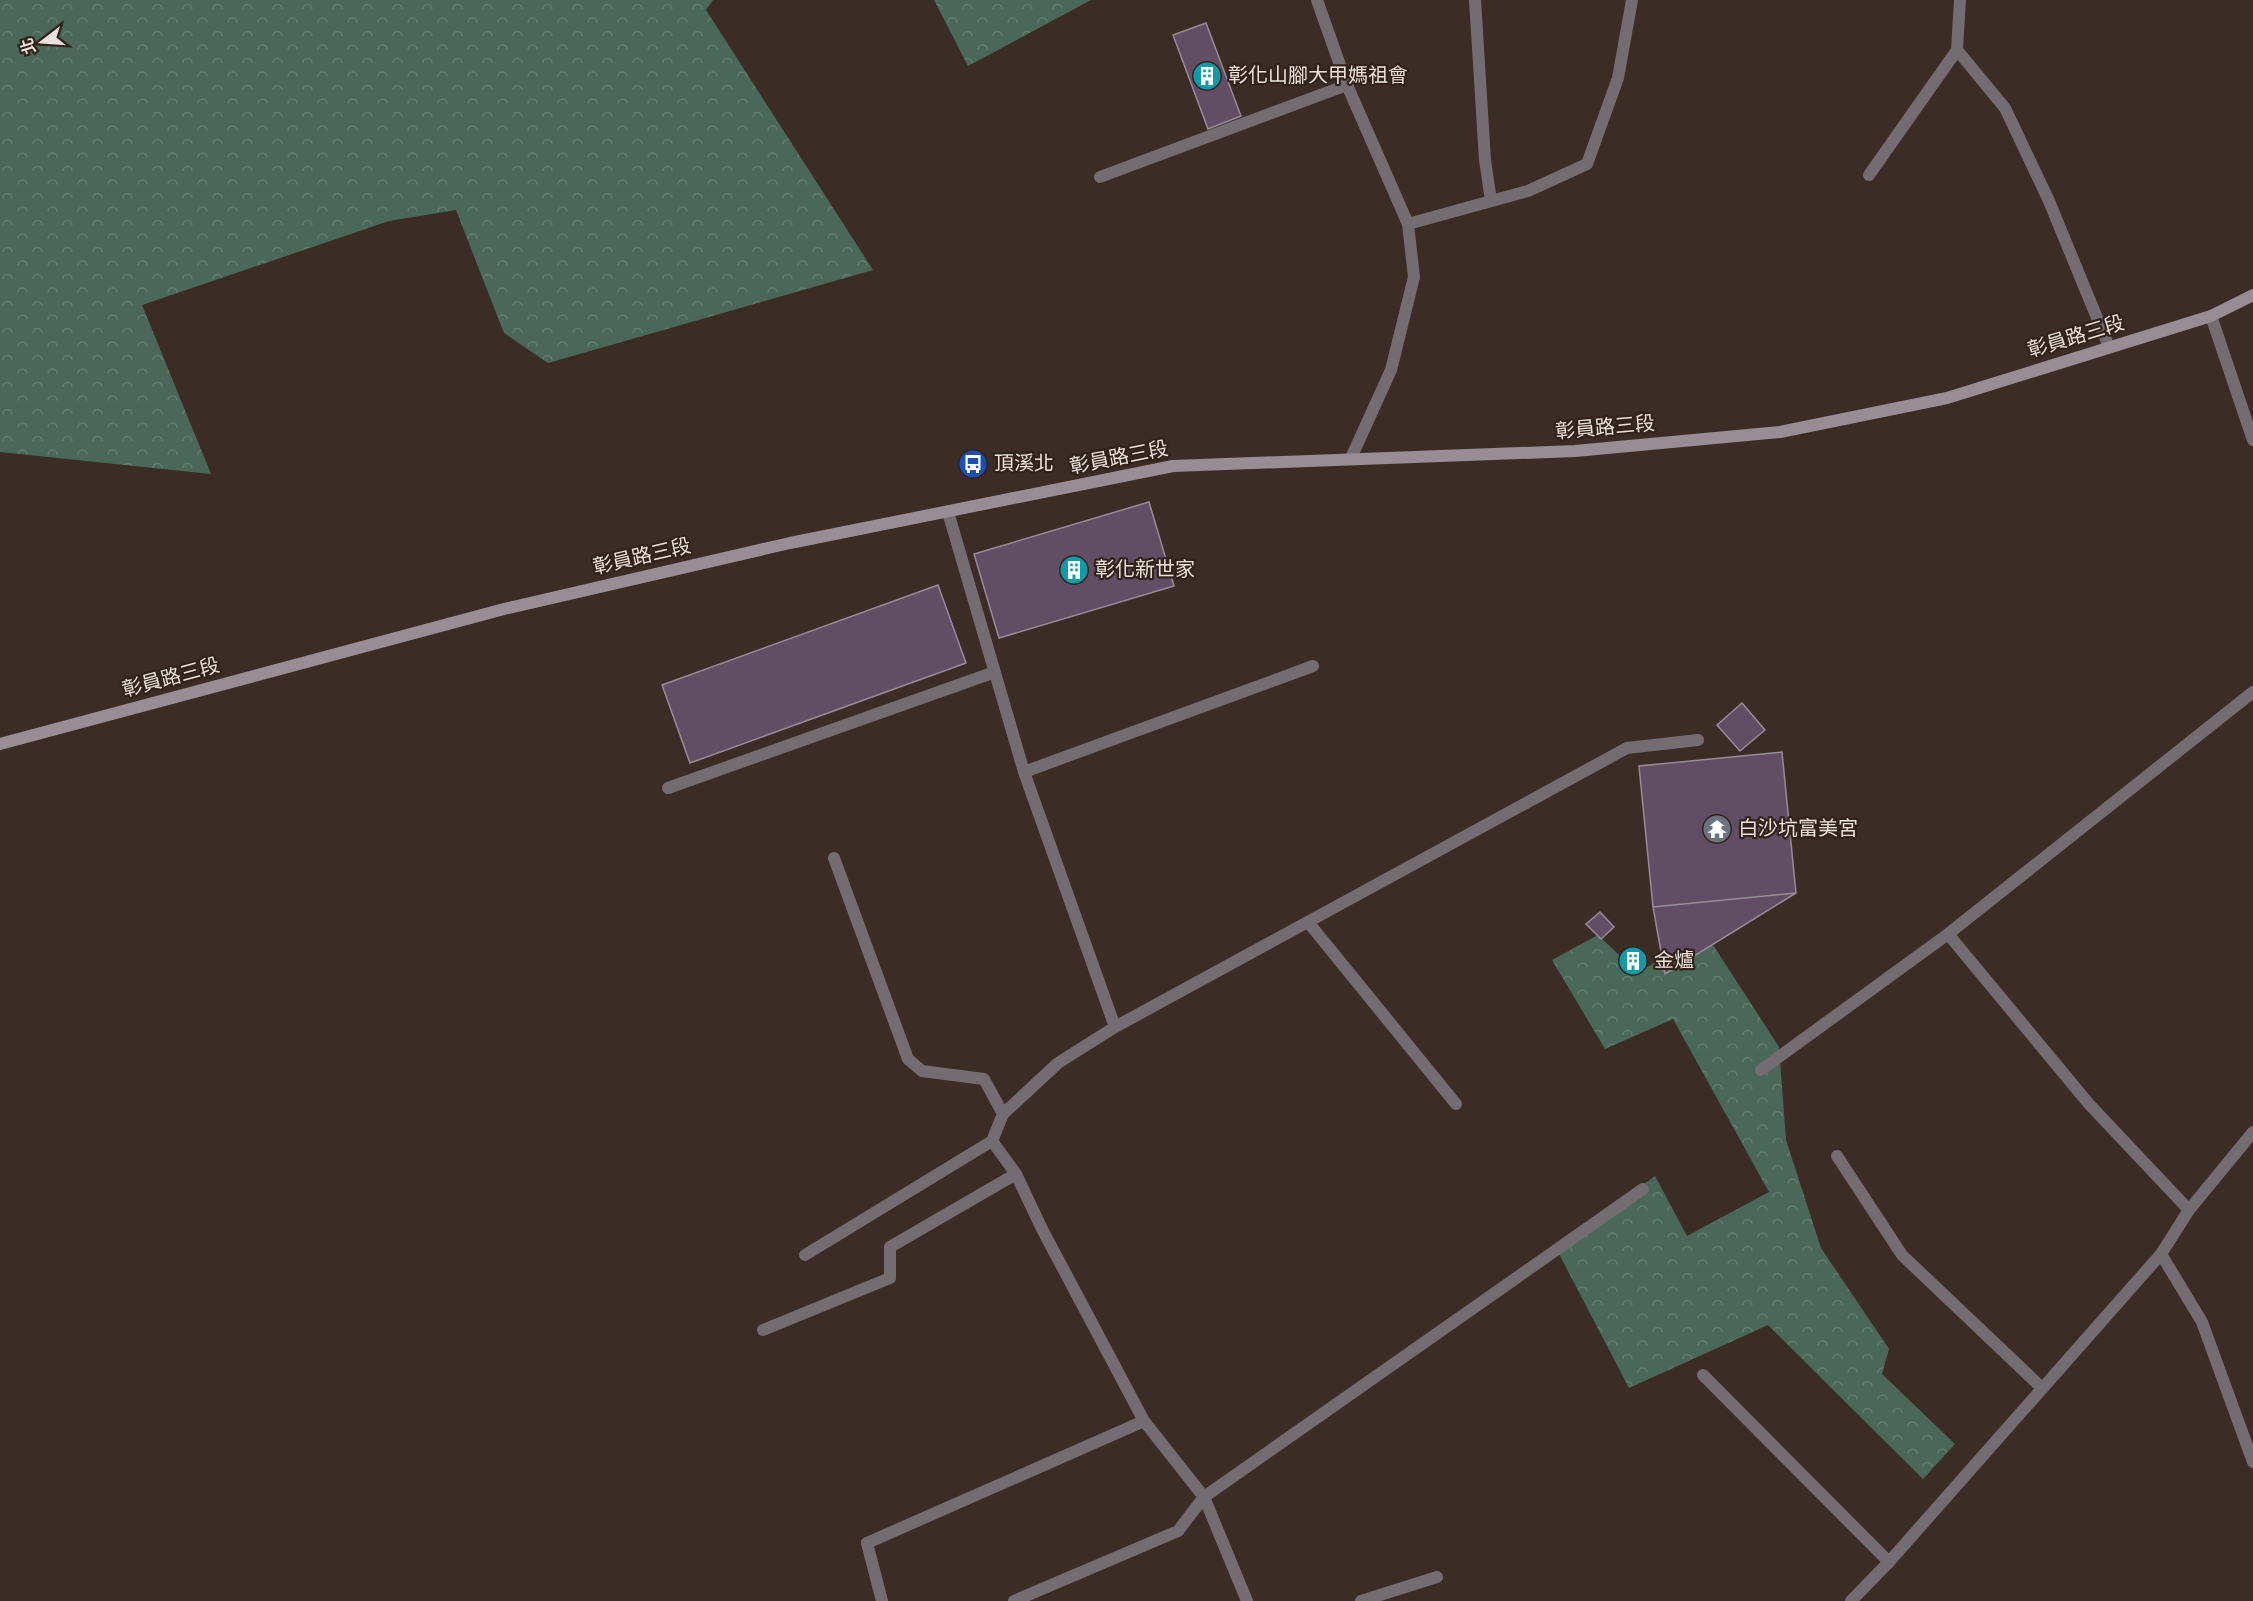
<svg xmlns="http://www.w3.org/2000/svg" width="2253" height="1601" font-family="'Varela Round','Noto Sans TC',sans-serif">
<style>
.forest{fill:url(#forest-crowns)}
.building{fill:#624e64;stroke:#988b99;stroke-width:1.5}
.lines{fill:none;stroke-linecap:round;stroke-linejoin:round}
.lane{stroke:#736c70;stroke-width:12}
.street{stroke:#736c70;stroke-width:12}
.secondary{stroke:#988d94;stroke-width:12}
.labels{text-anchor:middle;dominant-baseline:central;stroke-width:4.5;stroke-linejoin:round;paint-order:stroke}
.poi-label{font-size:20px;fill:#eae1dc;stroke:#31231c;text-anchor:start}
.street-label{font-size:20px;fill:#eae1dc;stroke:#31231c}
</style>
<defs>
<pattern id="forest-crowns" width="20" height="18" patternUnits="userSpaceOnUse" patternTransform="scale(1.5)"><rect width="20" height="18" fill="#4a6859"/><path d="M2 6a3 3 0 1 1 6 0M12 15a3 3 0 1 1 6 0" fill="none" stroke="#647d70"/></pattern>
</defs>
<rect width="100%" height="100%" fill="#3b2d26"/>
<path class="forest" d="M0,0h713l-7,10 167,260 -325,93 -44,-30 -48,-123 -67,11 -247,84 69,169 -211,-22z
M934,0h157l-123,66z
M1704,931l75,116 7,93 35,108 68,101 -7,25 73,70 -32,35 -155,-154 -139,63 -72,-138 98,-74 32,60 82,-44 -96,-173 -68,30 -53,-89 46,-25 40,38z"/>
<path class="building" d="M1206,23l35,93 -33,13 -35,-94z
M1149,502l25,84 -175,52 -25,-84z
M938,585l28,78 -276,100 -28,-78z
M1742,703l23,27 -25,21 -23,-26z
M1782,752l14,141 -143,14 -14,-141z
M1796,893l-131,81 -12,-67z
M1600,912l14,15 -13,12 -15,-15z
M1620 960a13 13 0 1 1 26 0a13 13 0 1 1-26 0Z"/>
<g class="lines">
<path class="lane" d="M1317,0l30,85 61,139 6,53 -23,93 -40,88
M1475,0l10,160 6,41
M1960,0l-3,50 48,58 44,93 60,146
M1869,175l88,-125
M1100,177l247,-92
M1408,224l120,-33 59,-27 31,-86 14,-78
M948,512l76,260 91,255 -57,36 -55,51 -11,27 24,33 26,55 102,192 60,76 43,104
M1024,772l289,-106
M668,788l327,-116
M834,858l74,201 14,12 62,8 19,35
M1308,922l148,182
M1115,1027l512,-279 71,-8
M1761,1070l187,-136
M1837,1156l65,99 140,133
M2189,1210l-100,-106 -141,-170 305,-242
M2161,1254l41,68 51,140
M805,1255l187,-114
M763,1330l127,-52v-31l126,-73
M1703,1375l186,187
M882,1601l-15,-58 277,-122
M1014,1601l164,-70 26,-34 439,-308
M1361,1601l76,-24"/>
<path class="street" d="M2211,316l42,124
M1851,1601l38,-39 272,-308 28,-44 64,-78"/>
<path class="secondary" d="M0,744l504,-135 286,-66 383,-77 402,-15 205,-19 167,-34 264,-82 42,-21"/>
</g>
<defs>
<g id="building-disc" transform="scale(1.5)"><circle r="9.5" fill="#0f9aa8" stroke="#31231c"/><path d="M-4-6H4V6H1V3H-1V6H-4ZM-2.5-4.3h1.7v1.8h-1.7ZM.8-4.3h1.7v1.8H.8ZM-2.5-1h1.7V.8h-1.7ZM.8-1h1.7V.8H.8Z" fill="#fff"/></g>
<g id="bus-disc" transform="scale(1.5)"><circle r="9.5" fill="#1a4fb4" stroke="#31231c"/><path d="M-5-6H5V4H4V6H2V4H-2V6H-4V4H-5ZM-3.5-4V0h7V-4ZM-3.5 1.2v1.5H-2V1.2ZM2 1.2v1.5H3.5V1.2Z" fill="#fff"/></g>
<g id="temple-disc" transform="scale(1.5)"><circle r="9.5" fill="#6b7280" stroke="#31231c"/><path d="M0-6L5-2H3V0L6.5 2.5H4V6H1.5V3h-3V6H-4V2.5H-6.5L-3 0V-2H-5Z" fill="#fff"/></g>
</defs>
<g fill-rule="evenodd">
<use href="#building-disc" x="1207" y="76"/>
<use href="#bus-disc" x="973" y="464"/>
<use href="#building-disc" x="1074" y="570"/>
<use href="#temple-disc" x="1717" y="829"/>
<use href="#building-disc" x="1633" y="961"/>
</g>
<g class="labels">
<g class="poi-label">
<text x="1228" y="76">彰化山腳大甲媽祖會</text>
<text x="994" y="464">頂溪北</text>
<text x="1095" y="570">彰化新世家</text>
<text x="1738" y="829">白沙坑富美宮</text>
<text x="1654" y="961">金爐</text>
</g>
<g class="street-label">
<text transform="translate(2076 337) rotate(-17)">彰員路三段</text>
<text transform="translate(1605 428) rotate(-5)">彰員路三段</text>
<text transform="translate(1119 458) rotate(-11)">彰員路三段</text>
<text transform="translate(642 557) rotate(-13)">彰員路三段</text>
<text transform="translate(171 678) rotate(-15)">彰員路三段</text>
</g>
</g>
<g transform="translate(42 42) rotate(253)" stroke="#31231c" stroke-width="4.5" paint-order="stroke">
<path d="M0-4.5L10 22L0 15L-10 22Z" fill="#eae1dc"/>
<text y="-9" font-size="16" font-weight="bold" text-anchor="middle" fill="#eae1dc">北</text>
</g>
</svg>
